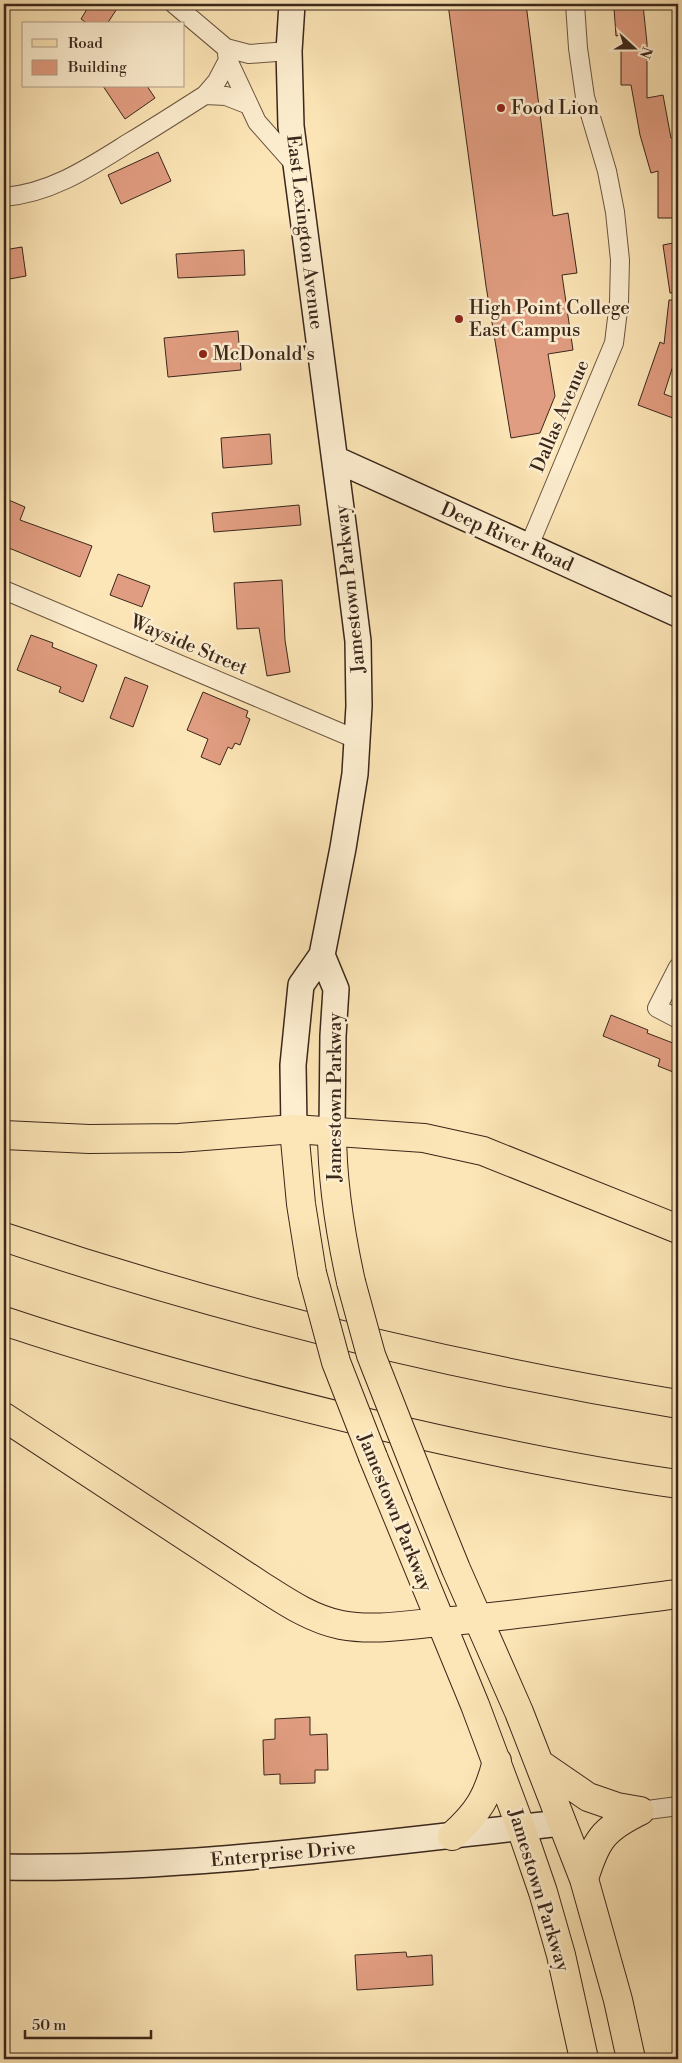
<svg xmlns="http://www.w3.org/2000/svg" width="682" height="2063" font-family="'Libre Bodoni',serif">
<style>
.building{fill:#e19d81;stroke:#3b271b}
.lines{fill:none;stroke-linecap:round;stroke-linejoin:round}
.street-casing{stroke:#6b5642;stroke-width:20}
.secondary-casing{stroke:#3b271b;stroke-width:28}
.primary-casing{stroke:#3b271b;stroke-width:30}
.highway-casing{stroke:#3b271b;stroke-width:30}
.street{stroke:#fdeed0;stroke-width:18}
.secondary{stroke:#fdeed0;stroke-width:25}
.primary{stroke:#fce5b6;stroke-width:28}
.highway{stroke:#fce5b6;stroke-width:28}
.primary-bridge-casing{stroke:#3b271b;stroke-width:30;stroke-linecap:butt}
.primary-bridge{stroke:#fce5b6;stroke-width:28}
.poi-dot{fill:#8f2418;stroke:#fdeed0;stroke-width:2}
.labels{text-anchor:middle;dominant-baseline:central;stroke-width:5;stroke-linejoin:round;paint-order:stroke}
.poi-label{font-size:19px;fill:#3b271b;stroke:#fdeed0;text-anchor:start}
.street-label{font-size:19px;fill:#3b271b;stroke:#fdeed0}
</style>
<rect width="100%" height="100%" fill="#fce5b6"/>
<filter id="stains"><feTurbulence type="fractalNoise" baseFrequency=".004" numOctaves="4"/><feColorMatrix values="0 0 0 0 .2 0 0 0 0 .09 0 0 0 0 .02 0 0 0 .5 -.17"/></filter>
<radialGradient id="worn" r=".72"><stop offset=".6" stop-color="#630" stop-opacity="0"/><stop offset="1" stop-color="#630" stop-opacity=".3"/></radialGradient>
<path class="building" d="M90,4h30l-13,20h-19l-7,-5z
M448,4h78l27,212 15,-3 9,60 -15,2 11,75 -25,4 7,42 -15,37 -29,5 -25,-152z
M643,5l4,38v55l16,-3 8,43 2,-1 5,21v60h-20v-47l-7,2 -11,-38 -9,-50h-10v-50l-5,1 -2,-28z
M103,86h44l8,12 -30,21z
M158,152l13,29 -50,23 -13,-29z
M678,242v51h-8l-7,-48z
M22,247l4,29 -22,4v-30z
M244,250l1,25 -67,3 -2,-24z
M669,300h9v50l-14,44 14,5v21l-40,-15 22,-63 4,2z
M238,331l3,39 -73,7 -4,-39z
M270,434l2,30 -49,4 -2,-30z
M4,498l21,9 -5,13 72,26 -12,31 -76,-31z
M299,505l2,20 -87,7 -2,-19z
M118,574l32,12 -8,21 -32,-12z
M282,580l3,60 5,32 -23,4 -8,-48 -22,1 -3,-46z
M31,635l22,8 -1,4 45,18 -14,37 -24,-10 2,-5 -44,-17z
M125,677l23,9 -15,41 -23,-9z
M203,692l45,19 -2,6 4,2 -10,26 -5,-2 -3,6 -4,-2 -8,18 -19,-8 7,-18 -21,-9z
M611,1015l37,15 -1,3 31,12v29l-20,-8 2,-7 -57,-23z
M310,1717v18l17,-1 1,36h-13v13l-35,1v-10l-16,1 -1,-35 12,-1v-20z
M406,1952l1,5 25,-2 1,30 -76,5 -2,-35z"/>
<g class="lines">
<g class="street-casing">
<path id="street" d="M174,4l52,44 23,6 40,-3
M227,54l1,6 29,62 39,44
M205,95l21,1 23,9
M4,197c48,-4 86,-30 126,-55 25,-15 50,-31 75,-47l12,-14 11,-21
M529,546l85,-203 5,-41 1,-42 -5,-48 -8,-41 -22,-74 -7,-49 -3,-44
M4,590l354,150
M678,967l-21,41 21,11
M640,1811l38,-5"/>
</g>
<g class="secondary-casing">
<path id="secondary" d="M292,4l-3,47 2,75 56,428 11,87 1,65 -4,68 -12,74 -21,107 -21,30 -8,80 1,64
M335,459l343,155
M322,955l14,34 -3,47 -1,95
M4,1867c188,3 371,-24 557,-44"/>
</g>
<g class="primary-casing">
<path id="primary" d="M294,1129l7,75 11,69
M332,1131c0,51 8,101 19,151
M373,1457l102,248 46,123 22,64 18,63 23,104
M426,1495l30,74 63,143 65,167 34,121 13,59
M540,1764l48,33 29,10 23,4
M452,1836c27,-24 36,-40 45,-75
M584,1879c12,-39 19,-50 56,-68"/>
</g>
<g class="highway-casing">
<path id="highway" d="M4,1135l85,4 90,-1 115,-9 130,9 59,13 195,78
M4,1237c220,74 445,129 674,167
M4,1321c117,39 236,71 356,100 105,25 211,48 318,63
M4,1417l256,168c25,16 51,34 81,40 33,6 66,0 99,-3 80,-7 159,-18 238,-28"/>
</g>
<use href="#street" class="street"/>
<use href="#secondary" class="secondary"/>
<use href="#primary" class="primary"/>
<use href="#highway" class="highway"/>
<g class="primary-bridge-casing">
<path id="primary-bridge" d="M312,1273l24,89 37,95
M351,1282l20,73 55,140"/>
</g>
<use href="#primary-bridge" class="primary-bridge"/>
</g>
<g class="poi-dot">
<circle cx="501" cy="108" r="5"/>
<circle cx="459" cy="319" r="5"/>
<circle cx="203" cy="354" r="5"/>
</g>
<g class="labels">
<g class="poi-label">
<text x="511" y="108">Food Lion</text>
<text x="469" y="308">High Point College<tspan x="469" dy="22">East Campus</tspan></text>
<text x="213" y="354">McDonald's</text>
</g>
<g class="street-label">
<text transform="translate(305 232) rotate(83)">East Lexington Avenue</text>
<text transform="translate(560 416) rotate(-67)">Dallas Avenue</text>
<text transform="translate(507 537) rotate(24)">Deep River Road</text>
<text transform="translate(350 589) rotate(-96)">Jamestown Parkway</text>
<text transform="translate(189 645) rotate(23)">Wayside Street</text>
<text transform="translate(335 1097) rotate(-90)">Jamestown Parkway</text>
<text transform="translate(395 1512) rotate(68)">Jamestown Parkway</text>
<text transform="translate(283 1854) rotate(-5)">Enterprise Drive</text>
<text transform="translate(539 1890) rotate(73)">Jamestown Parkway</text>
</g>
</g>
<rect width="682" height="2063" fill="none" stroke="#fce5b6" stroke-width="20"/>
<rect x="5" y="5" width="672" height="2053" fill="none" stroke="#3b271b" stroke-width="2.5"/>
<rect x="10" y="10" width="662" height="2043" fill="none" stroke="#3b271b"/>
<rect x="22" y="22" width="162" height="65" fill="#fdeed0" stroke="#af9e88"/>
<rect x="32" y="39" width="25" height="8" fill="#fce5b6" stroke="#af9e88"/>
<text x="68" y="48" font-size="15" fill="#3b271b">Road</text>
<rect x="32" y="60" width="25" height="15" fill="#e19d81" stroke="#af9e88"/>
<text x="68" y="72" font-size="15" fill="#3b271b">Building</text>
<g transform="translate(634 48) rotate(111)" stroke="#fdeed0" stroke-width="4" paint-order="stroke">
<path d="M0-4L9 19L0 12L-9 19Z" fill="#3b271b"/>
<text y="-8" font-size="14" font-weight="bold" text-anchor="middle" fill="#3b271b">N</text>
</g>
<path d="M25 2030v8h126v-8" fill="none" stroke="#3b271b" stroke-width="2.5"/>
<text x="32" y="2030" font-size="15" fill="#3b271b" stroke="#fdeed0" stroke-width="4" paint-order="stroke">50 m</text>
<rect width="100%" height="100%" filter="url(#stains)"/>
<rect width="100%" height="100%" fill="url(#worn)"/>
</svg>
